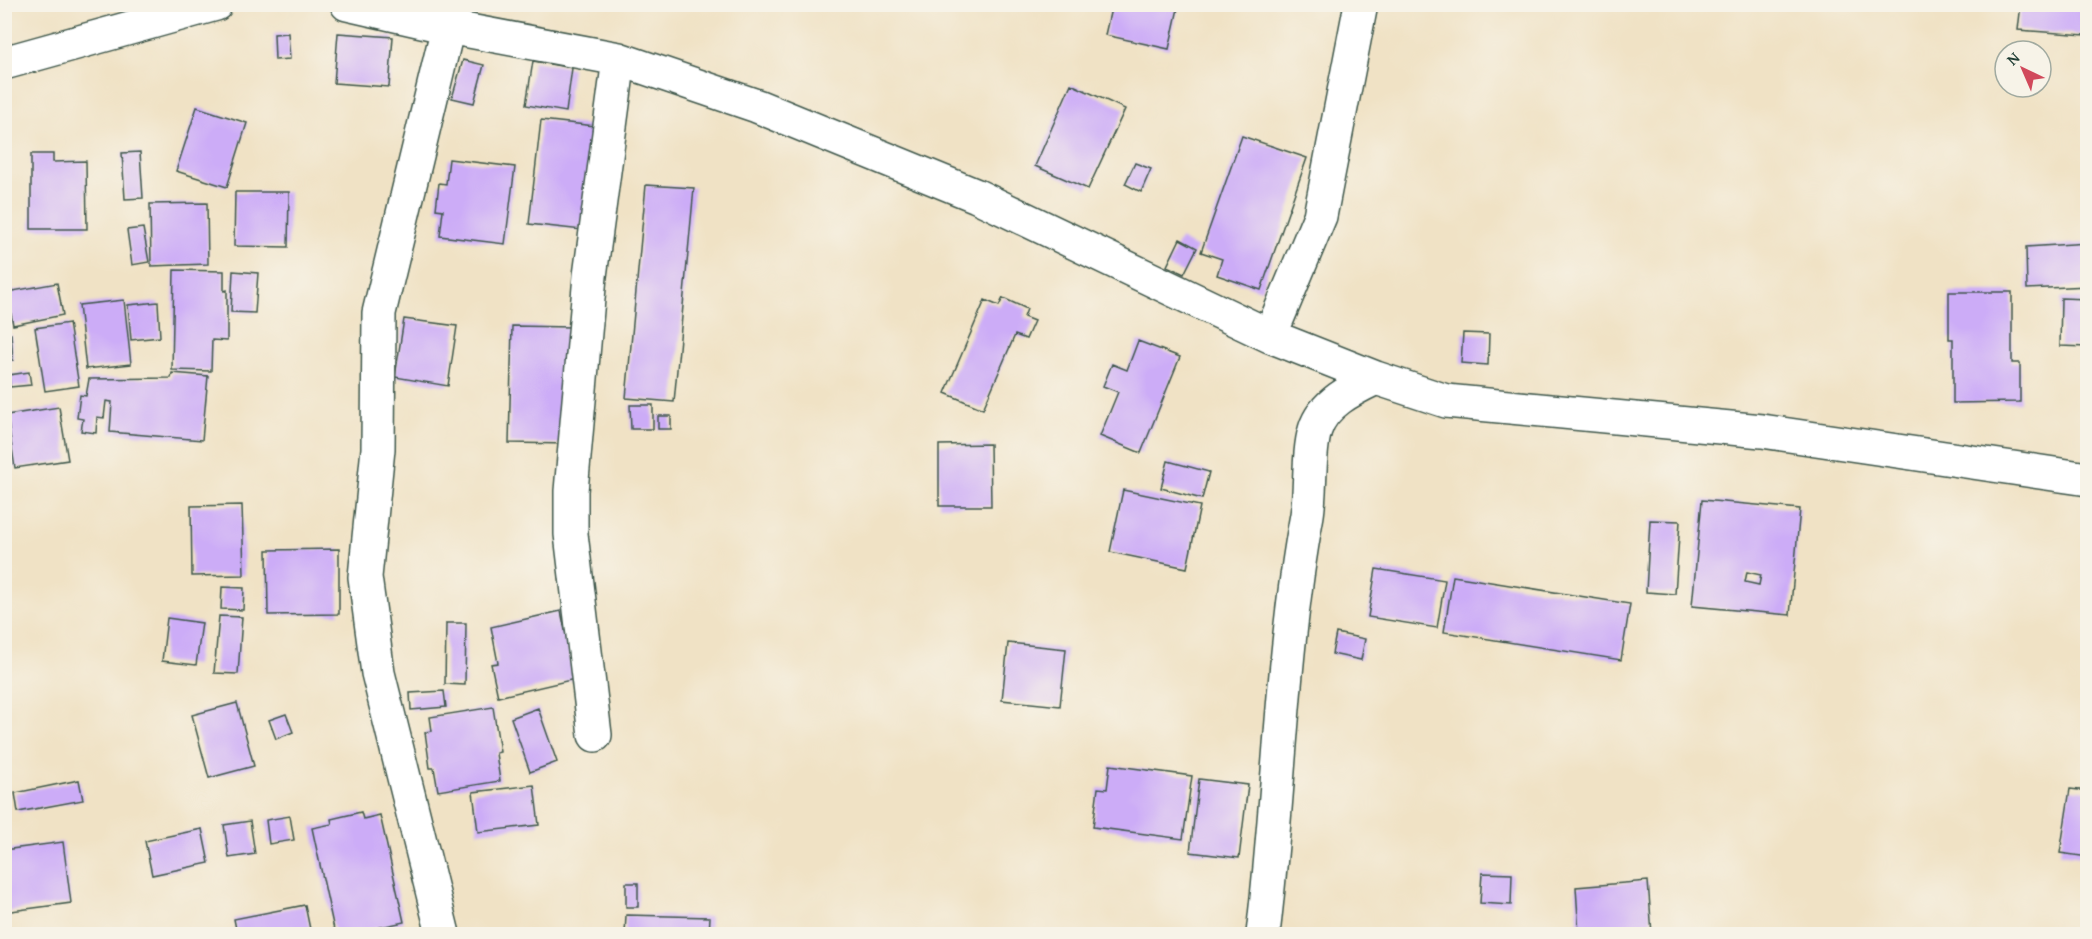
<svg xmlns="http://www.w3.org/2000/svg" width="2092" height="939" font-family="'Gentium Book Plus',serif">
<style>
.building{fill:#ccacf7;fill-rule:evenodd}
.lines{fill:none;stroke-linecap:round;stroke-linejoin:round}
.street-casing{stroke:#3e564a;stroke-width:36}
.street{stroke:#fff;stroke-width:33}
</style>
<rect width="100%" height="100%" fill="#f7f3e8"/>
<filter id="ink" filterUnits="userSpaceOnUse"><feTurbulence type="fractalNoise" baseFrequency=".0167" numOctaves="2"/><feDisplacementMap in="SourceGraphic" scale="12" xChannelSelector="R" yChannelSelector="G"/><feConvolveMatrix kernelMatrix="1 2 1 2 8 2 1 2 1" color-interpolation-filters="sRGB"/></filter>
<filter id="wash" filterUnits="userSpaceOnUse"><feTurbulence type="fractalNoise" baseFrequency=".008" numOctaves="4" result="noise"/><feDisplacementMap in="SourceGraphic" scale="24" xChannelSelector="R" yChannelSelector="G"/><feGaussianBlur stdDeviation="1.35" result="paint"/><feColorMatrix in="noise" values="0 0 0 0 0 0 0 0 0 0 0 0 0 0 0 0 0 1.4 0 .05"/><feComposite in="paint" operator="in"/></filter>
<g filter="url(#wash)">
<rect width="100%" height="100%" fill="#f0e2c5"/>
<g id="blocks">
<path class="building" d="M1112,4h67l-10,45 -64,-14z
M2021,4h66l-2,31 -67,-5z
M288,33l2,26 -15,1 -1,-26z
M338,33l55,4 -4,50 -55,-4z
M463,60l21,5 -10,38 -22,-5z
M533,61l39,7 -6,44 -40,-7z
M1071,84l54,25 -37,80 -53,-23z
M197,107l50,16 -20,64 -51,-16z
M541,120l54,6 -13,104 -53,-6z
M1242,136l65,22 -46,132 -44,-15 5,-16 -21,-7z
M140,152l3,46 -18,1 -3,-46z
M31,154h22v8l33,-1 1,68h-56z
M449,159l66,8 -10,77 -65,-8 3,-26 -7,-1 3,-26 7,1z
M1135,163l16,6 -10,23 -16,-8z
M646,185l48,3 -20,214 -48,-4z
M4,187l7,26 -7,2z
M235,192h54l-1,55 -54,-1z
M207,203l1,61 -57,2 -1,-62z
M143,228l6,34 -17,3 -5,-35z
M1180,239l17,9 -13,26 -17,-8z
M2088,243v43l-61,3 -1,-42z
M174,270l50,1v20l3,-1v51l-15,-1 -1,31 -39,-1z
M233,271l25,2 -3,40 -24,-1z
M57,283l6,32 -50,10 -6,-33z
M1949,292h63v71h8v39l-67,1v-64h-4z
M1003,298l24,11 -3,8 10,4 -8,18 -11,-4 -32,74 -38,-16 40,-93 14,6z
M2061,298l27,1v48l-28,-1z
M124,300l7,64 -45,5 -7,-64z
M158,302l2,35 -29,3 -3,-35z
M404,319l53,7 -9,60 -53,-9z
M69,323l10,63 -34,5 -10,-63z
M512,326l60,1 -2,117 -61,-1z
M1463,333l26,1 -1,31 -27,-2z
M4,334h7l2,26 -9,1z
M1138,341l42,16 -39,96 -41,-17 18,-44 -15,-6 9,-22 15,6z
M29,372l2,13 -21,2 -1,-12z
M172,373l36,3 -6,64 -92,-8 2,-30 -6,-1 -2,17 -7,-1 -1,16 -15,-2 2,-12 -6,-1 3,-23 6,1 3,-17 82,-1z
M630,405h23v24h-22z
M59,407l9,53 -53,8 -8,-53z
M658,416h13v13h-13z
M990,444l1,62h-52v-61z
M1168,461l41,11 -7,27 -41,-11z
M1123,490l77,16 -13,62 -77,-16z
M1702,500l98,9 -10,106 -98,-9zM1747,572l14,3 -2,10 -14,-3z
M242,505l2,70 -52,1 -1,-70z
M1650,520l30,1 -5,73 -29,-2z
M339,549v65l-71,1 -1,-65z
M1376,569l69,11 -8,48 -69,-11z
M1453,576l177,28 -9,56 -177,-28z
M222,587l22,1 -1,22 -22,-1z
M561,611l14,68 -77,18 -7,-33 7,-1 -7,-36z
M219,616l23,1 -4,57 -24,-1z
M167,618l35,5 -6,42 -34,-4z
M446,623h20l-1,62 -20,-1z
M1336,633l29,6 -4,21 -29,-6z
M1008,643l58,6 -6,57 -58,-6z
M444,691l2,16 -35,3 -1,-17z
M237,703l17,63 -45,12 -17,-63z
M493,707l7,45 -4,1 4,28 -62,10 -4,-23h-4l-5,-36 7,-1 -2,-14z
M538,708l19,54 -27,10 -19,-54z
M286,714l7,18 -17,7 -7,-19z
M1110,765l82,11 -9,63 -90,-12 5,-39 9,1z
M1199,779l49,6 -9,73 -49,-6z
M79,780l4,20 -65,12 -3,-19z
M534,785l5,40 -61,7 -5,-40z
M2070,789l18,2v66l-28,-4z
M361,812l2,7 17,-4 24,107 -55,12h-14l-23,-106 20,-4 -1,-5z
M290,816l4,24 -25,4 -3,-24z
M250,821l5,33 -26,4 -5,-33z
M202,829l7,34 -57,12 -7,-34z
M63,842l8,61 -67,9v-62z
M1482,873l30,1 -1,31 -31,-2z
M1648,881l4,53h-73l-3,-47z
M626,883h12v24h-12z
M305,905l6,29h-74l-3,-15z
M626,915l84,2 -1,17h-84z"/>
</g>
</g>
<g filter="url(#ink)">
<use href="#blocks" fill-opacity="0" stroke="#3e564a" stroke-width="1.5"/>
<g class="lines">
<g class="street-casing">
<path id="street" d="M347,4l101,23 171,32 138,47 220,90 293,140 106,42 70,23 316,30 326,48
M4,63l212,-59
M1270,336l50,-120 41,-212
M595,735l-24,-201v-43l19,-215 29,-217
M443,934l-65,-261 -13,-96 13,-128 1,-136 69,-286
M1263,934c17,-139 18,-280 44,-419 4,-25 1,-62 8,-85 8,-27 38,-41 61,-52"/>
</g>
<use href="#street" class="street"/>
</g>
</g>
<rect width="2092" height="939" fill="none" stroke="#f7f3e8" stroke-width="24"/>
<g transform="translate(2023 69) rotate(316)"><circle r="28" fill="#f7f3e8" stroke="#a1aaa0" stroke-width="1.5"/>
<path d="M0-4.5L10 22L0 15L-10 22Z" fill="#d1495b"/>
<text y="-9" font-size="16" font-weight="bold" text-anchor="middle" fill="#1f3d34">N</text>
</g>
</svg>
